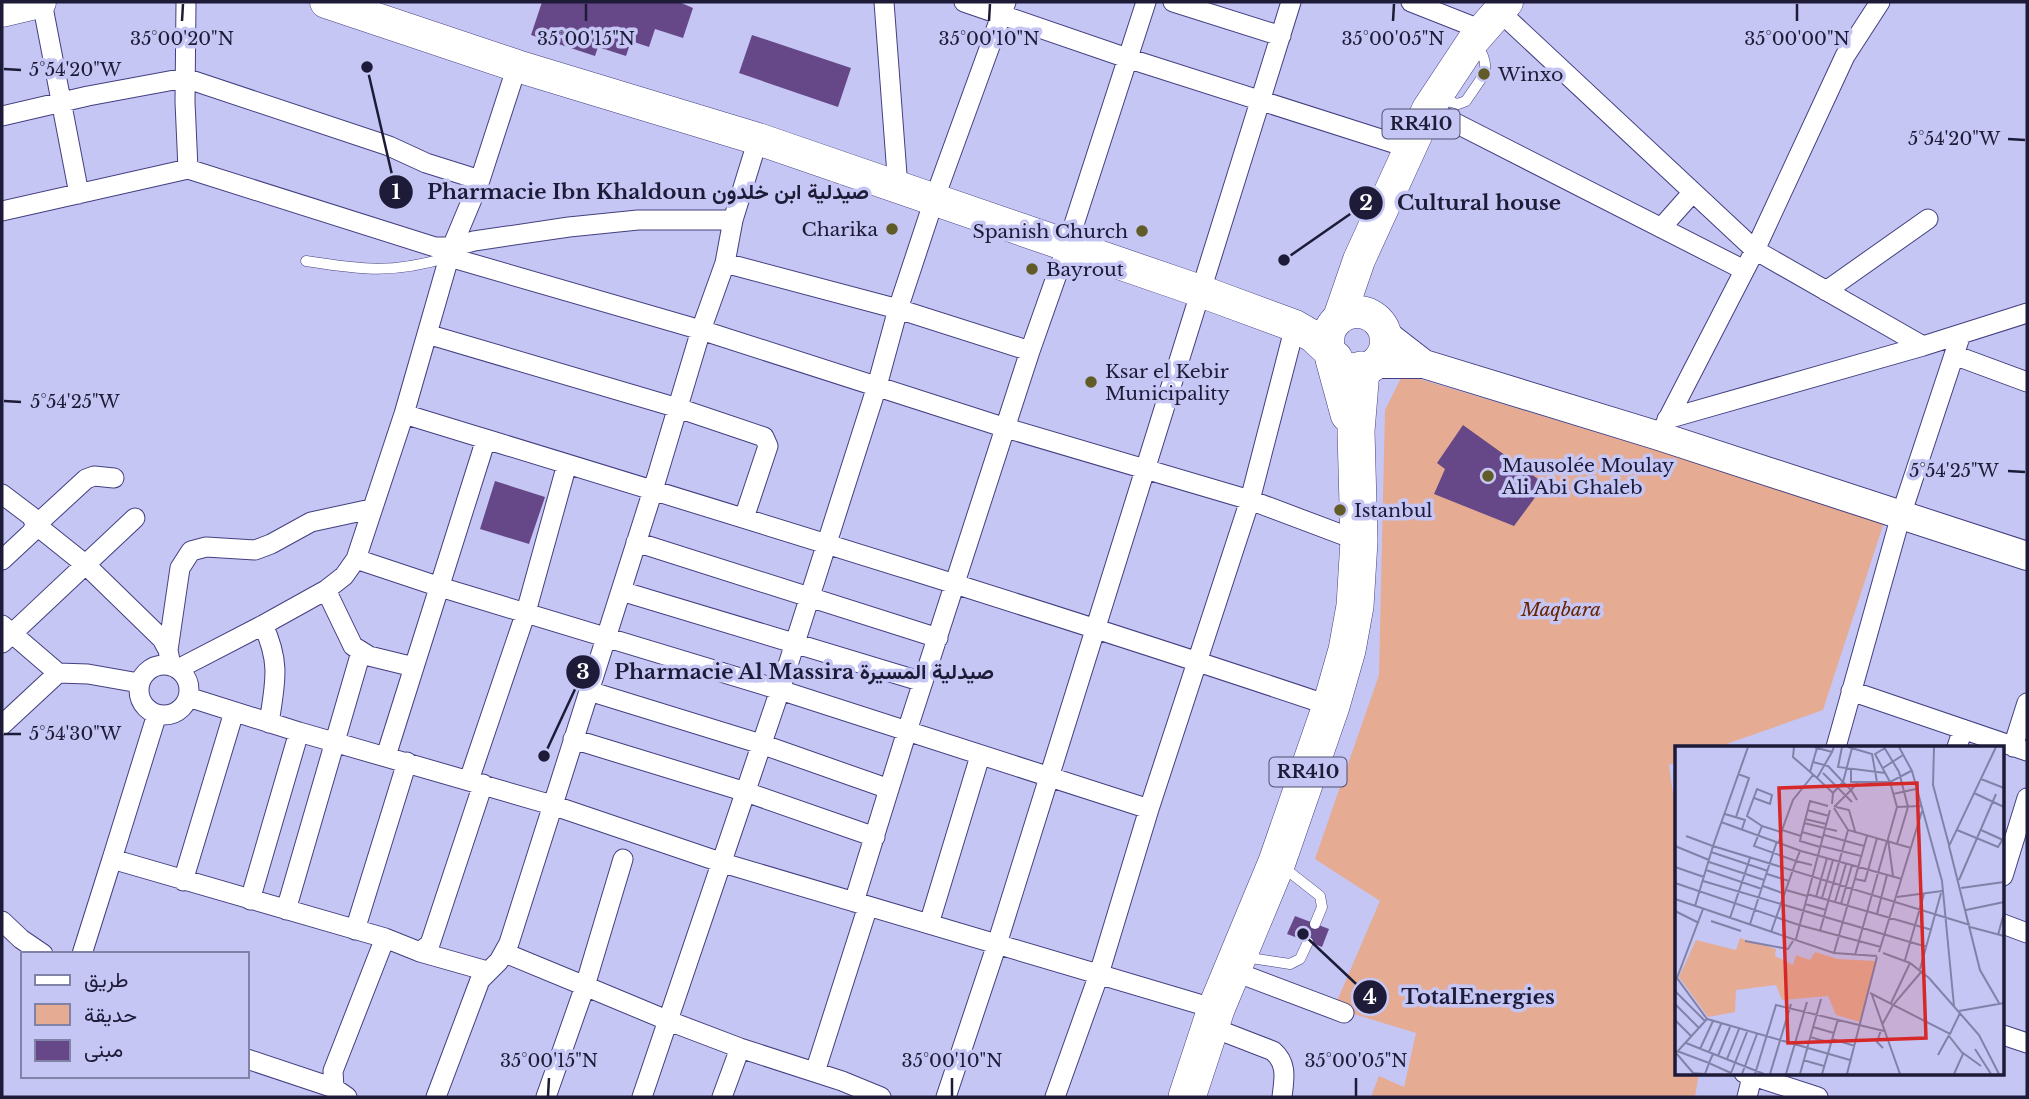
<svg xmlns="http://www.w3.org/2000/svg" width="2029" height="1099" font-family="'Libre Baskerville',Vazirmatn,serif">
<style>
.green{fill:#e5ab93}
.building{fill:#664889}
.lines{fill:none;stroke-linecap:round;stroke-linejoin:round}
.lane-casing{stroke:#433f80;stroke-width:11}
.street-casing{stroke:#433f80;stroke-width:21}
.secondary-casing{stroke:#433f80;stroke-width:30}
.primary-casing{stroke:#433f80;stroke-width:33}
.highway-casing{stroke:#433f80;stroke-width:38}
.lane{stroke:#fff;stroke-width:10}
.street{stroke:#fff;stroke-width:19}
.secondary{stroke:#fff;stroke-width:28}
.primary{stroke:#fff;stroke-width:32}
.highway{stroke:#fff;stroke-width:37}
.ticks{fill:none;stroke:#1d1b38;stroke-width:2.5}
.poi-dot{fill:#605b27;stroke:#c5c6f4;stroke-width:2.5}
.labels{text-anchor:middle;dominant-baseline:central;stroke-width:7;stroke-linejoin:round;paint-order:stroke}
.shield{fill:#c5c6f4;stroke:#4f4e70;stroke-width:2}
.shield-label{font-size:18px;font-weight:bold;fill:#1d1b38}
.poi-label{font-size:19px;fill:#1d1b38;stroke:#c5c6f4;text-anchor:start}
.park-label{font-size:19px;font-style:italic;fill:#692400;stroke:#c5c6f4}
.inset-road{fill:none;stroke:#8282a9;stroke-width:2}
.view{fill:#d62828;fill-opacity:0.15;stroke:#d62828;stroke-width:3.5}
.inset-edge{fill:none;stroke:#1d1b38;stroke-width:3.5}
.ticks-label{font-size:18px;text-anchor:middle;fill:#1d1b38;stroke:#c5c6f4;stroke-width:7;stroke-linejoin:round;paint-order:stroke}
.leader{fill:none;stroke:#1d1b38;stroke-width:2.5}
.callout-dot{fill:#1d1b38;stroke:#c5c6f4;stroke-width:2.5}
.mark-label{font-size:21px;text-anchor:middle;font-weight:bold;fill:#fff}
.callout-label{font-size:21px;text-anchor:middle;font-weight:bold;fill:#1d1b38;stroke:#c5c6f4;stroke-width:7;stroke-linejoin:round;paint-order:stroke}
</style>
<rect width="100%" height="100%" fill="#c5c6f4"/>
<path class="green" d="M1403,374l482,145 -62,191 -105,37h-41v15l-8,3 8,57v251h22l-4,24h-324l8,-21 25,11 12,-54 -82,-25 46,-107 -65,-42 64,-184 6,-265z"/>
<path class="building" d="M542,2h137l14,6 -10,30 -28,-9 -6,18 -18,-6 -5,15 -28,-9 -3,9 -64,-21z
M752,35l99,33 -13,39 -99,-34z
M1463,425l82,59 -31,42 -80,-32 11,-25 -8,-6z
M495,481l50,16 -16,47 -49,-15z
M1295,916l34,13 -7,18 -35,-13z"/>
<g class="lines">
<g class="lane-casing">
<path id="lane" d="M1440,99l18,5 8,-3c15,-24 29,-31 10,-57
M306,261c57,9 87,13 143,-4
M1283,867l37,29 2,11 -7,17
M1244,957l46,7 10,-5 8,-17"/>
</g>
<g class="street-casing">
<path id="street" d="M42,2l37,192
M884,2l14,186
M964,2l163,56 282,90
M1173,2l108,34
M1411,2l71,28
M1498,10l257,240 168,96
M1428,109l316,161
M2,116l86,-20 97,-18 204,68 37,17 54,17
M188,169l247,78h17l22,-6 95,-14 69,-7h95
M2,211l186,-42 -3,-67 1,-100
M1661,228l32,-36
M449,257l252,73 305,98 244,72 109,41
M725,263l173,46 132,42
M1826,291l102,-72
M427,334l251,74 86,29 4,9 -24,72
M1954,355l73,27
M404,414c310,95 620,189 927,292
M1667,419l256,-73 104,-33
M1659,436l96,-186 90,-194 35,-54
M114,478l-20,-2 -8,3 -50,46 50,40 76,74 6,11 3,16
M2,494l29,22 5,9 -5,8 -29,27
M636,542l302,96
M356,559l84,28 340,103 369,119
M326,590l27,56 16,10 45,11
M621,591l302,91
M2,625l56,48 30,1 51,9
M263,625c18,38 12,58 6,98
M2,643l133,-125
M168,650l12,-82 11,-17 15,-4 49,3 16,-6 40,-22 60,-13
M139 690a25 25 0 1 1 50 0a25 25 0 1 1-50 0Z
M178,669l85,-44 63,-35 18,-14 12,-17 48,-145 48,-167 28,-67 37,-114
M589,691l172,53 128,45
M1851,691l176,60
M188,697l111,35 253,73 171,58 493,146
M157,714l-45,145 273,79 -52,133 1,17 13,9
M2,725l56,-52
M573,739l173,53 129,45
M1836,747l65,-232 60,-181
M1957,747l6,-18
M2013,747l14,-44
M386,756l100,-317
M469,780l57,-168 41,-148
M2003,876l24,-78
M183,881l51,-169
M250,900l49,-168
M854,902l53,-171 123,-380 37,-105 79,-244
M286,910l75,-258
M2,921l19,18 22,15
M929,924l51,-168
M2003,924l24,9
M355,930l52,-168
M385,938l35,14 10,-8 53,-160
M420,952l67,19
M505,953l80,33 38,-127
M82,954l30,-95
M1233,971l111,42
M1211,1027l62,24c15,13 11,28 9,46
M2003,1035l24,8
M247,1059l87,29
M815,1072l53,-166
M1744,1073l74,24
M436,1097l44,-117 19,-19 10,-18 144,-453 48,-160 24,-67 8,-43 25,-81
M546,1097l39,-111 84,35 71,27 102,33 39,16
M642,1097l138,-407 97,-304 21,-77 36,-109 72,-198
M722,1097l18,-49
M946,1097l51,-153 294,-942
M1055,1097l44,-123 50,-165 101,-309 45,-174
M1747,1097l6,-24"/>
</g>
<g class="secondary-casing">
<path id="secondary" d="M1384,333l40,31
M1374,364h50l235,72 368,120"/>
</g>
<g class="primary-casing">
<path id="primary" d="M326,2l191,64 241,73 442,152 95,35 19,11 16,15
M2,11l38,-9
M1328 341a29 29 0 1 1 58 0a29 29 0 1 1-58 0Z
M1339,318l20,-58 69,-151 45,-68 34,-39"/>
</g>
<g class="highway-casing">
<path id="highway" d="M1334,359l15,55
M1187,1097l29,-88 61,-147 54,-156 16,-56 8,-44 4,-65 -3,-110 5,-61"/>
</g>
<use href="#lane" class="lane"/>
<use href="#street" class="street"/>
<use href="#secondary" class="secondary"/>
<use href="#primary" class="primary"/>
<use href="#highway" class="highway"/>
</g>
<path class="ticks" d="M182,21l1,-17M586,21v-17M989,21l1,-17M1393,21l1,-17M1797,21v-17M4,69l17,1M2008,139l17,1M4,401l17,1M2008,471l17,1M4,734h17M548,1096l1,-18M952,1096v-18M1356,1096v-18"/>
<g class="poi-dot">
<circle cx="1484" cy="74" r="7"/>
<circle cx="892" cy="229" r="7"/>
<circle cx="1142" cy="231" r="7"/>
<circle cx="1032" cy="269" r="7"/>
<circle cx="1091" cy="382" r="7"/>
<circle cx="1488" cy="476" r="7"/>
<circle cx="1340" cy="510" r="7"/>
</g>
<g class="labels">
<g class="shield">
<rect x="1382.5" y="109.5" width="77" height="29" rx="5"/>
<rect x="1269.5" y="757.5" width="77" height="29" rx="5"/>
</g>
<g class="shield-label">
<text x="1421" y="124">RR410</text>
<text x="1308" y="772">RR410</text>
</g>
<g class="poi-label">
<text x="1498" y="74">Winxo</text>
<text x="878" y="229" text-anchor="end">Charika</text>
<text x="1128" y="231" text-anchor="end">Spanish Church</text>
<text x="1046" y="269">Bayrout</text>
<text x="1105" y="371">Ksar el Kebir<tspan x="1105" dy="22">Municipality</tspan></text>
<text x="1502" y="465">Mausolée Moulay<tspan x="1502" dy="22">Ali Abi Ghaleb</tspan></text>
<text x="1354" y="510">Istanbul</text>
</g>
<g class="park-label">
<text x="1561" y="609">Maqbara</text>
</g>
</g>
<g transform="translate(1675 746)">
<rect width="329" height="329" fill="#c5c6f4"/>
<path d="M65,192l36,11 -1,7 18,9 3,-10 14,5 5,-8 23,7 38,2 -16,61 -24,-7 -8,-19 -46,4 -6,-15 -40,5 -1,22 -27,5 -29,-40 17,-37 40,10z" fill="#e5ab93"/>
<path class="inset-road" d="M73,1l-35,99 257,79M119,1l-1,10 24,21 15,-26M139,1l18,5 2,-5M167,1l-4,20 47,6M173,1l24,7 5,28M209,1l15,25 9,35 -11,37M224,1l13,24 30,110 12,125M259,1l-1,38 16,60M321,1l-47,99 31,124 19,33M138,16l15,4 15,16 9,-34M208,22l20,-13M176,23v13h39l-15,-28 10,-6M236,25l-21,11 7,25 24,-1M135,26l7,-24M148,27l29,29M142,32l16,15M306,33l23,9M299,47l30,14M218,48l23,-5M79,52l16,6 2,-9 -15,-6 -10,27 15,10M157,58l1,-11 10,-11 8,8 7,-8M159,61l17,-17 6,10M161,61l13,3 6,21M159,62l14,22 63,18M132,64l22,6M50,68l20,6 -3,9M61,71l13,-39 -11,-4M130,73l21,5M46,76l80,29 101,28M129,77l33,8M107,84l11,-30 20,-25M282,84l41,17 6,-10M306,84l22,10M127,86l21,6M149,89l40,11M11,90l27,10 -18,60M126,90l-1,5 20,6M104,96l3,-12 19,6 9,-35 18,5M0,100l34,14M146,100l40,10M125,105l-4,10 16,4M36,106l57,19M34,116l55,18M0,121l29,10M31,124l56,19M92,128l22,7M218,130l-5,-37 9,-32M180,133l10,2 12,-43M284,134l37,-86M28,135l224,66M0,137l124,42 82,22M88,140l22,8M286,142l43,-6M111,144l21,6M132,148l125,36M141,151l11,-39M222,151l45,-6M147,152l11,-38M0,153l159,54 43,3M160,156l11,-38M130,158l21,6M166,158l11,-39M28,163l-26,69 30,41M291,164l38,-8M0,165l24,12M202,168l10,-39M55,172l20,-60M36,175l30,10M75,178l27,-83M295,181l34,9M145,185l28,-101M96,186l25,-71 -42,-15 8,-20 19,6M323,189l6,-22M121,193l34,-129M70,195l43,8 5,-8M204,206l43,-141M159,207l33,-117M208,207l27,10 19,15 50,57 20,39M180,209l32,-114M230,214l19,-66M245,223l21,-76M0,245l30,30M195,247l80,41 10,-21M197,249l28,79M216,257l19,-40M0,258l24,24M284,265l45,-8M0,274l17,17M207,279l11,-20 29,-34M138,281l21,6M206,284l-4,12 6,6M274,290l14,18 -9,20M135,291l21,6M157,293l23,7M11,297l78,31M25,303l13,-28M300,303l16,25M2,305l32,12 4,-9M34,306l12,-28M288,307l18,13M263,309l11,-20M43,310l12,-29M52,313l12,-30M128,314l21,6M17,327l13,1 4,-11 22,10M56,327l16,-41M19,328l-18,-21 31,-34 143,41M67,328l15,-40M80,328l21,-69 108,26M95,328l21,-70M111,328l21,-72M125,328l21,-75M147,328l16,-55M172,328l30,-117"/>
<path class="view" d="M242,37l9,255 -138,5 -9,-255z"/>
<rect width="329" height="329" class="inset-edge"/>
</g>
<g class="ticks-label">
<text x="182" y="45">35°00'20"N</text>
<text x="586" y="45">35°00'15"N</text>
<text x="989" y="45">35°00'10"N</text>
<text x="1393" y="45">35°00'05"N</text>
<text x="1797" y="45">35°00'00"N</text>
<text x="75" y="76">5°54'20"W</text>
<text x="1954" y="145">5°54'20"W</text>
<text x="75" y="408">5°54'25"W</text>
<text x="1954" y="477">5°54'25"W</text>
<text x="75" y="740">5°54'30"W</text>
<text x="549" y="1067">35°00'15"N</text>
<text x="952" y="1067">35°00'10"N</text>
<text x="1356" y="1067">35°00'05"N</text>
</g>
<path class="leader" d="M367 67L396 192M1284 260L1366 203M544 756L583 672M1303 934L1370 997"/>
<g class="callout-dot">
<circle cx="367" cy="67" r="7"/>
<circle cx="1284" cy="260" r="7"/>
<circle cx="544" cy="756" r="7"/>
<circle cx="1303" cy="934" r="7"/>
<circle cx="396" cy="192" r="18"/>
<circle cx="1366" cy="203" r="18"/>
<circle cx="583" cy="672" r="18"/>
<circle cx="1370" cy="997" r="18"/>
</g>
<g class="mark-label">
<text x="396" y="199">1</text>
<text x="1366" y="210">2</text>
<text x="583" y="679">3</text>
<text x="1370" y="1004">4</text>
</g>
<g class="callout-label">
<text x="648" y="199">Pharmacie Ibn Khaldoun صيدلية ابن خلدون</text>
<text x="1479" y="210">Cultural house</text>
<text x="804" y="679">Pharmacie Al Massira صيدلية المسيرة</text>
<text x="1478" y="1004">TotalEnergies</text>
</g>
<rect width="2029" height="1099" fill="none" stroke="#1d1b38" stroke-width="7"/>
<rect x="21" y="952" width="228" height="126" fill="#c5c6f4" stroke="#8282a9" stroke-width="2"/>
<rect x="35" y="975" width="35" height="10" fill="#ffffff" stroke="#8282a9" stroke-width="2"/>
<text x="84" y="987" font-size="21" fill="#1d1b38">طريق</text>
<rect x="35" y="1004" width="35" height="21" fill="#e5ab93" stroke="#8282a9" stroke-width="2"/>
<text x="84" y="1022" font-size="21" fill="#1d1b38">حديقة</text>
<rect x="35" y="1040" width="35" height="21" fill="#664889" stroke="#8282a9" stroke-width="2"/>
<text x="84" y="1057" font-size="21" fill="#1d1b38">مبنى</text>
</svg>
